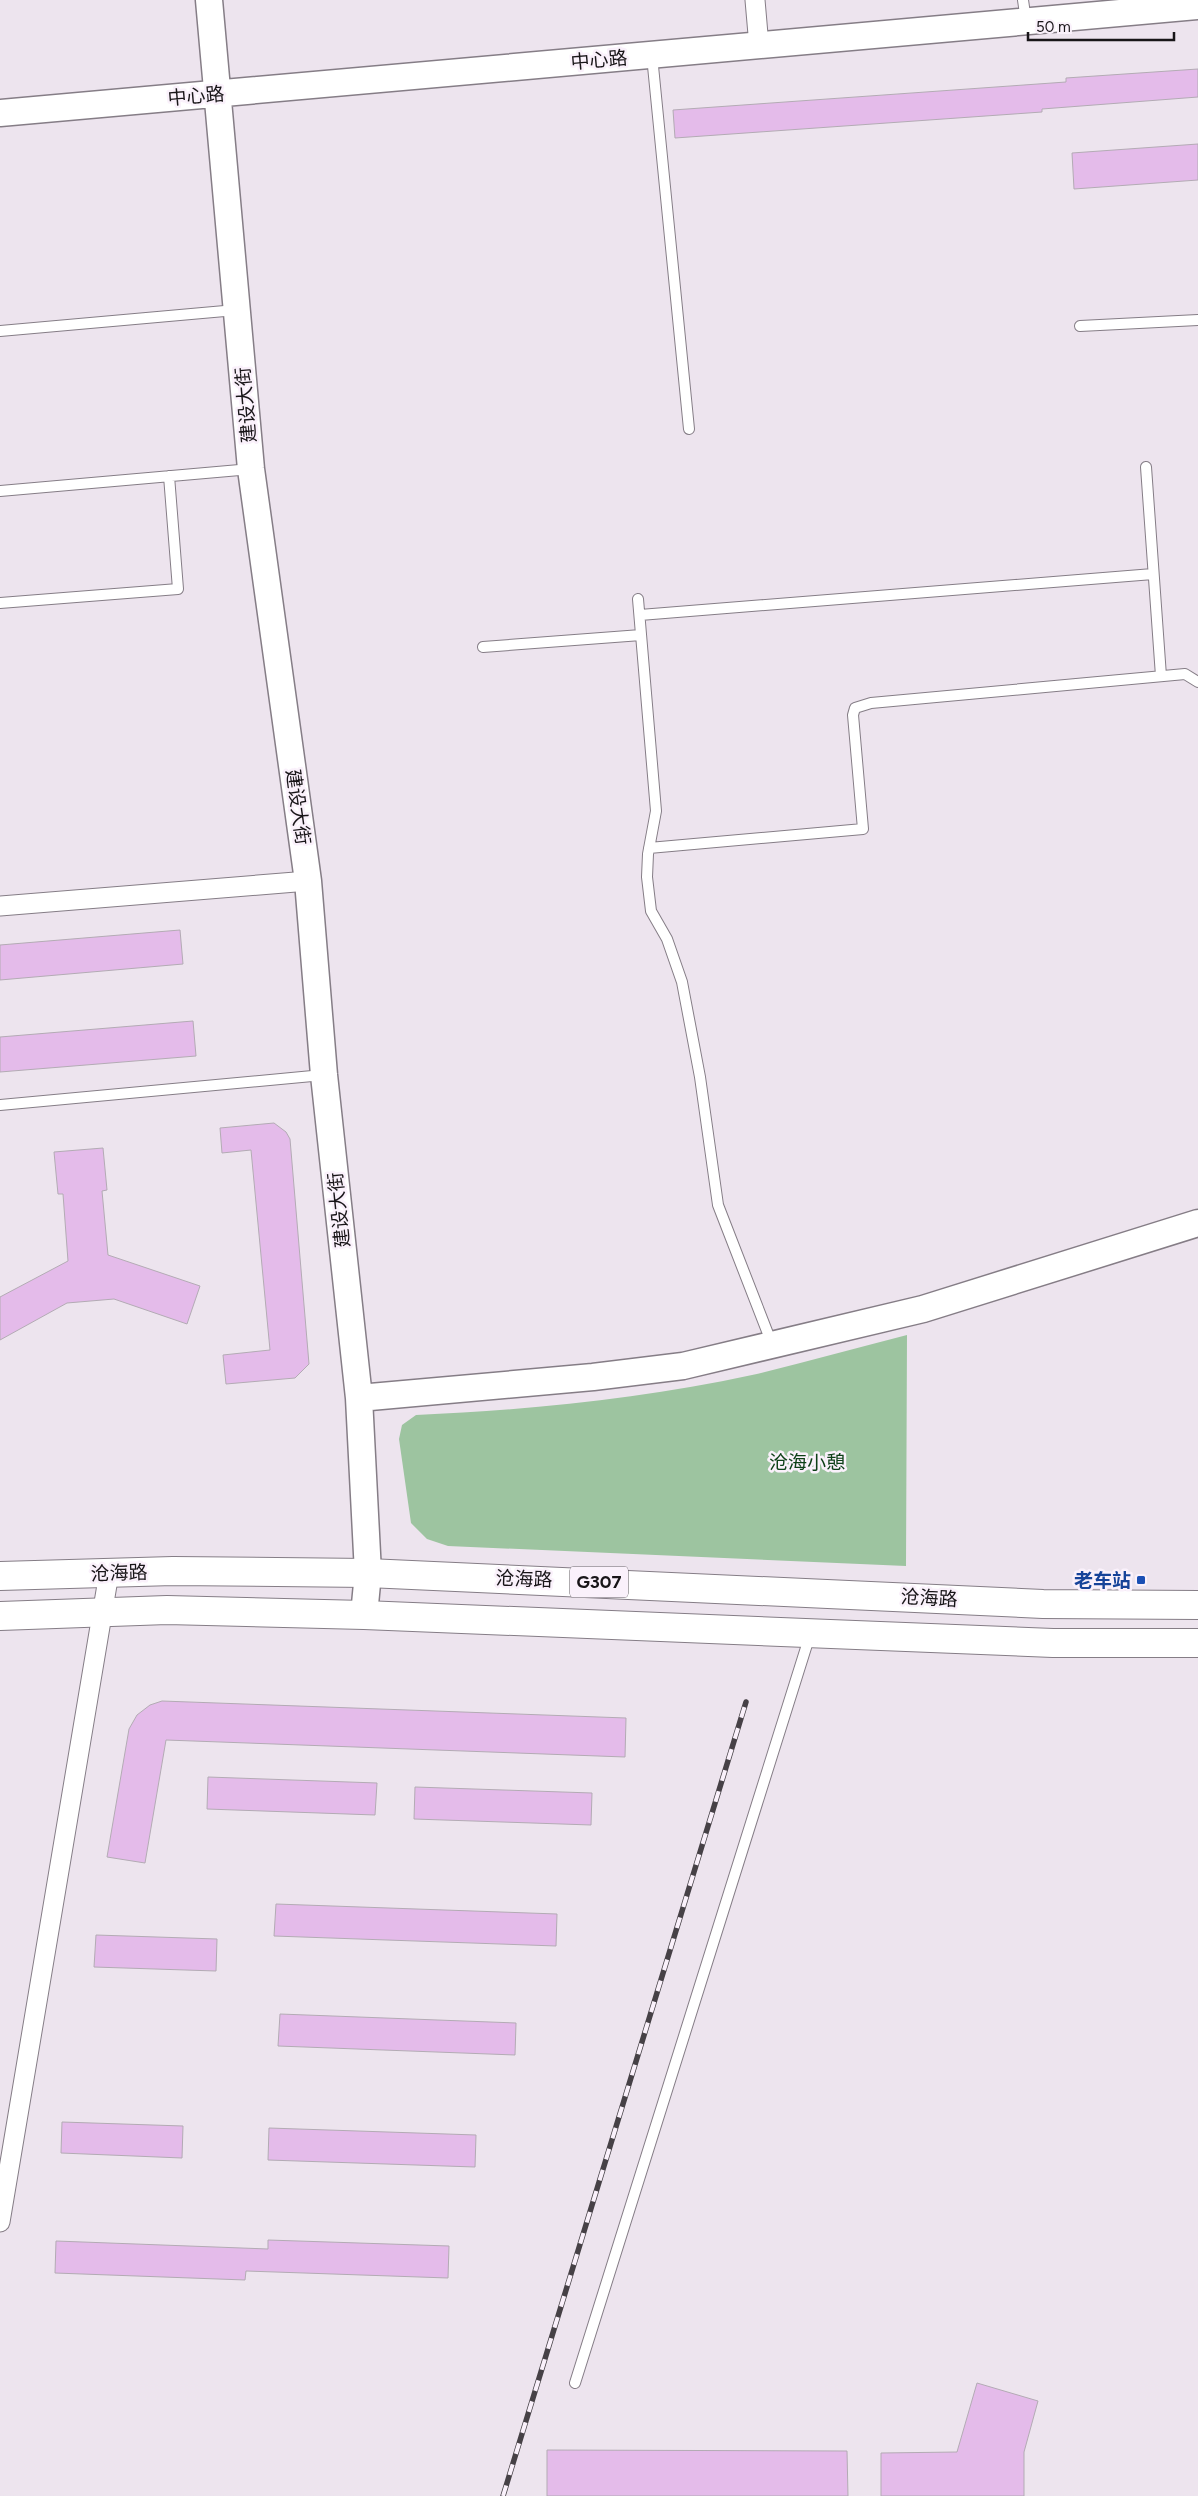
<svg xmlns="http://www.w3.org/2000/svg" width="1198" height="2496" font-family="Figtree,'Noto Sans SC',sans-serif">
<style>
.green{fill:#9dc4a0}
.building{fill:#e4bbea;stroke:#b3abb4}
.lines{fill:none;stroke-linecap:round;stroke-linejoin:round}
.lane-casing{stroke:#857d86;stroke-width:12}
.street-casing{stroke:#857d86;stroke-width:21}
.secondary-casing{stroke:#857d86;stroke-width:29}
.primary-casing{stroke:#857d86;stroke-width:30}
.lane{stroke:#fff;stroke-width:10}
.street{stroke:#fff;stroke-width:19}
.secondary{stroke:#fff;stroke-width:26}
.primary{stroke:#fff;stroke-width:28}
.rail-casing{stroke:#464146;stroke-width:5.5}
.rail{stroke:#faf1fb;stroke-width:4;stroke-dasharray:11;stroke-linecap:butt}
.transit-dot{fill:#1a4fb4;stroke:#faf1fb;stroke-width:2}
.labels{text-anchor:middle;dominant-baseline:central;stroke-width:5;stroke-linejoin:round;paint-order:stroke}
.shield{fill:#faf1fb;stroke:#5c575c;stroke-width:1}
.shield-label{font-size:18px;font-weight:bold;fill:#181518}
.street-label{font-size:19px;fill:#181518;stroke:#faf1fb}
.park-label{font-size:19px;fill:#0d4017;stroke:#faf1fb}
.transit-label{font-size:19px;font-weight:bold;fill:#164399;stroke:#faf1fb;text-anchor:end}
</style>
<rect width="100%" height="100%" fill="#ede4ee"/>
<path class="green" d="M907,1335l-1,231 -458,-20 -21,-7 -16,-16 -12,-84 3,-14 14,-10c112,-5 226,-16 336,-40 52,-12 103,-27 155,-40z"/>
<path class="building" d="M1198,69v28l-156,12v3l-367,26 -2,-28 393,-28v-4z
M1198,144v36l-124,9 -2,-36z
M180,930l3,34 -183,16v-35z
M193,1021l3,35 -196,16v-35z
M274,1123l12,9 4,7 19,225 -14,14 -69,6 -3,-29 47,-5 -19,-200 -29,3 -2,-25z
M103,1148l4,42 -5,1 6,64 92,31 -13,38 -73,-25 -47,4 -67,37v-43l68,-36 -5,-67h-5l-4,-42z
M162,1701l464,17 -1,39 -459,-17 -21,123 -38,-6 22,-128 8,-14 13,-10z
M208,1777l169,6 -2,32 -168,-6z
M415,1787l177,6 -1,32 -177,-6z
M276,1904l281,10 -1,32 -282,-10z
M96,1935l121,4 -1,32 -122,-4z
M280,2014l236,9 -1,32 -237,-9z
M62,2122l121,4 -1,32 -121,-5z
M269,2128l207,7 -1,32 -207,-7z
M268,2240l181,6 -1,32 -202,-7 -1,9 -190,-7 1,-32 212,8z
M977,2383l61,18 -14,51v44h-143v-43l76,-1z
M547,2450l300,1 1,45h-301z"/>
<g class="lines">
<g class="lane-casing">
<path id="lane" d="M1023,0l3,21
M652,56l37,373
M1080,326l118,-6
M0,331l236,-21
M1146,467l15,209
M0,491l251,-22
M638,599l18,212 -8,43 -1,23 4,34 16,28 15,43 18,95 18,128 54,139
M0,603l178,-14 -9,-113
M640,615l513,-41
M483,647l158,-12
M649,848l214,-19 -10,-114 2,-7 16,-5 314,-29 13,8
M0,1105l323,-30
M575,2383l235,-748"/>
</g>
<g class="street-casing">
<path id="street" d="M755,0l4,46
M0,906l308,-25
M0,2222l109,-649"/>
</g>
<g class="secondary-casing">
<path id="secondary" d="M209,0l42,469 57,412 16,194 35,323 9,175 -4,42
M0,113l1198,-107
M359,1398l234,-21 90,-11 240,-57 275,-86"/>
</g>
<g class="primary-casing">
<path id="primary" d="M0,1576l173,-5 195,2 675,31 155,1
M0,1616l167,-6 197,5 689,28h145"/>
</g>
<use href="#lane" class="lane"/>
<use href="#street" class="street"/>
<use href="#secondary" class="secondary"/>
<use href="#primary" class="primary"/>
<g class="rail-casing">
<path id="rail" d="M503,2496l243,-794"/>
</g>
<use href="#rail" class="rail"/>
</g>
<rect class="transit-dot" x="1136" y="1575" width="10" height="10" rx="2.5"/>
<g class="labels">
<rect class="shield" x="570" y="1566.5" width="58" height="31" rx="4"/>
<g class="shield-label">
<text x="599" y="1582">G307</text>
</g>
<g class="street-label">
<text transform="translate(599 60) rotate(-5)">中心路</text>
<text transform="translate(196 96) rotate(-5)">中心路</text>
<text transform="translate(246 405) rotate(-95)">建设大街</text>
<text transform="translate(298 807) rotate(82)">建设大街</text>
<text transform="translate(339 1210) rotate(-96)">建设大街</text>
<text transform="translate(119 1573) rotate(-2)">沧海路</text>
<text transform="translate(524 1579) rotate(2)">沧海路</text>
<text transform="translate(929 1598) rotate(3)">沧海路</text>
</g>
<g class="park-label">
<text x="807" y="1462">沧海小憩</text>
</g>
<g class="transit-label">
<text x="1131" y="1580">老车站</text>
</g>
</g>
<path d="M1028 32v8h146v-8" fill="none" stroke="#181518" stroke-width="2.5"/>
<text x="1036" y="32" font-size="15" fill="#181518" stroke="#faf1fb" stroke-width="4" paint-order="stroke">50 m</text>
</svg>
